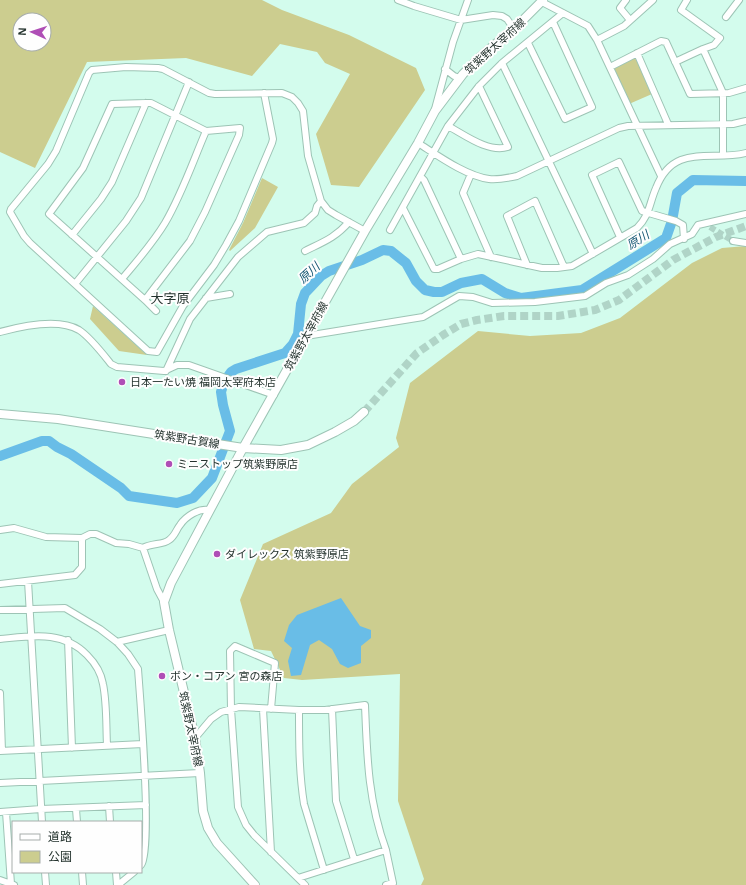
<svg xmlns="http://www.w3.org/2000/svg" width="746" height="885" font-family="Arial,'Noto Sans JP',sans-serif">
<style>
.green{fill:#cccd8f;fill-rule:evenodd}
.water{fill:#69bde7}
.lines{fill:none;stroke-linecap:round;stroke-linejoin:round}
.river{stroke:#69bde7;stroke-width:10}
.minor-tunnel{stroke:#b0d4c7;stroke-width:6;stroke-dasharray:6 3;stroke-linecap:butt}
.major-tunnel{stroke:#b0d4c7;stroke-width:8;stroke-dasharray:8 4;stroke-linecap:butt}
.minor-casing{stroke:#9dc4b5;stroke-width:8}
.major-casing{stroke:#9dc4b5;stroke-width:10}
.minor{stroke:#fff;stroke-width:6}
.major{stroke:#fff;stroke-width:8}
.poi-dot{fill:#af4eb6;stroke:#fefefe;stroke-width:1.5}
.labels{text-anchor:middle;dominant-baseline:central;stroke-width:4;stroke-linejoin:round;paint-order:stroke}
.street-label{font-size:11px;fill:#24332e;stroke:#fefefe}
.poi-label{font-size:11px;fill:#24332e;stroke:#fefefe;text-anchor:start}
.water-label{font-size:12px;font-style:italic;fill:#115471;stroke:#fefefe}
.quarter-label{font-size:13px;fill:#24332e;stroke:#fefefe}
</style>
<rect width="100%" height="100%" fill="#d3fced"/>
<path class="green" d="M0,0h262l20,10 67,25 67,33 9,22 -66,97 -28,-2 -15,-51 34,-60 -25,-11 -8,-11 -37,-8 -28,32 -66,-18 -99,4 -52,106 -35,-16zM20,20h24v24h-24z
M633,58l4,2 15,34 -23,10 -15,-33 1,-4z
M262,178l16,9 -23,41 -25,23 -1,-1 14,-27z
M746,246v639h-325l3,-6 -26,-78 2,-127 -98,6 -18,-2 -13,-27 -17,-2 -14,-49 23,-56 68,-31 21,-29 47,-37 -3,-9 14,-55 68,-52 52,5 51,-3 39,-15 72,-55 30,-15z
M93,306l54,49 -28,-4 -29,-32z"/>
<path class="water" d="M341,598l19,28 11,4v8l-10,8v17l-13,5 -8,-4 -8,-15 -13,-9 -9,5 -9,30 -10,1 -3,-15 4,-13 -8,-7 5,-16 8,-10z"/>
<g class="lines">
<path class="river" d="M0,456l42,-15h7l8,6 14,7 50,34 8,8 48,7 16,-5 19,-20 18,-47 -7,-26 -2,-13 3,-10 7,-10 5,-3 49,-16 8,-9 5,-10 3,-30 4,-11 16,-17 8,-5 33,-11 21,-10 8,1 15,12 10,18 9,9 9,2h8l19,-9 21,-4 23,14 16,5 61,-8 84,-52 6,-17 5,-28 16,-13 53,1"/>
<path class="minor-tunnel" d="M710,227l23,14"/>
<path class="major-tunnel" d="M364,412l53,-59 26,-18 18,-11 16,-4 27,-4h54l37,-6 24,-10 54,-40 43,-23 30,-11"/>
<g class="minor-casing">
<path id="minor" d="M398,0l16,6 47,14 32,-5 9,1 5,3 7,10
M626,0l-6,8 10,12
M687,0l-6,10 39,28 -6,7 -11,4
M542,2l46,24 9,14 64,136
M726,17l13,-17
M597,40l27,-14 29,-26
M528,43l37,76 27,-12 -39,-85
M637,53l31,71
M675,62l28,-13 20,44v62
M502,63l91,191
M610,67l51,-26 5,1 24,52 39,-1 17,-5
M445,69l9,7 6,2
M264,93l9,46 -1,4 -33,78 -13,24 -12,20 -31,41 -26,46 -9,-1 -118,-108 -6,-7 -14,-24 1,-3 37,-45 8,-13 33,-78 3,-3 34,-3 32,1 5,1 46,24 6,1 67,-1 10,4 6,6 5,8 5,45 13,45 7,9 8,5 29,16
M146,103h5l55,28 34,-3 -1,7 -34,77 -15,29 -45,59 -96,-86 34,-46 29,-64z
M435,109l18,-67 15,-42
M448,126c17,9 40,27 60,21l-29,-61
M418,143c19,12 48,33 71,36 9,1 19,-1 28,-3l102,-48 9,-2 105,-2 13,-3
M471,174l-8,19 28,64
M420,176l4,4 37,79
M403,208l31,61h4l23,-10 17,-5 64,14h15l15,-2 65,-38c13,-13 12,-24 19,-40 18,-46 55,-26 90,-35
M390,230l58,-104 31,-40 23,-23 61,-50
M72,235l29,-36 11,-17 34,-79
M620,237l-28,-62 27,-13 23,49 34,10 7,4 1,14
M733,241l13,2
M305,251c18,-9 30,-13 44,-29
M527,265l-20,-49 28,-15 29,66
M122,279c15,-18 31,-36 43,-56 17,-29 28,-62 41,-92
M75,284l51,-63 15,-23 48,-116
M206,298l24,-4
M145,300l11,11
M0,332c22,-6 59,-14 79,-2 11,7 24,24 32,34l6,3 47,4 13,-6h12l85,30
M306,336l117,-19 36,-21 14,1 19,6 43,-1 50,-6 21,-13 22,-8 25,-16 17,-15 22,-10 6,-9 48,-11
M166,371l24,-52 48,-62 29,-25 37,-9 11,-10 2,-7 4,-5
M0,530l14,-2 32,9 36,1 8,-4h6l20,9 13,1 14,4 14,41 7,13
M143,548c9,-5 20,-3 26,-8 6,-4 7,-10 11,-15 6,-9 19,-17 29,-15
M28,581l14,241
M0,584l75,-9 7,-8v-29
M0,610l65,-2 35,21 17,13 11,12 10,15c2,28 15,182 3,196
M0,639c32,-3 63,-9 87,16 8,8 14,17 16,29 4,20 3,41 4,61
M68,640l4,108
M117,642l52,-12
M0,693l2,58
M263,709l8,143
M271,709l4,-46 -40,-17 -5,5 1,58 7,98 8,18 8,10 51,50
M332,709l4,92 18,58
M299,710c0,31 0,63 5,94l20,66
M195,738l16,-19 10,-7 18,-5 60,3h26l40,-5c2,51 3,96 21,145l-88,28
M0,751l143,-7
M0,783l200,-10
M109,806l1,16
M76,809l1,13
M0,812l41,-3 105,-4
M6,812l5,72
M386,850l7,33 -7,2
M45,872l1,13
M82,872l1,13
M116,872l1,13
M0,880l14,5
M118,885l16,-13"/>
</g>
<g class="major-casing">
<path id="major" d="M0,414l58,5 185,29 38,2 27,-5 27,-13 19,-11 10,-9
M255,885l-38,-42 -9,-15 -5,-17 -3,-38 -5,-35 -26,-108 -5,-28 7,-19 72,-135 122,-217 53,-88 17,-32 28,-37 17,-17 39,-33 24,-24"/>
</g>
<use href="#minor" class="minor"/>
<use href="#major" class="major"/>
</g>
<g class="poi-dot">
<circle cx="122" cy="382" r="4"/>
<circle cx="169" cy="464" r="4"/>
<circle cx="217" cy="554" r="4"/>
<circle cx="162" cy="676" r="4"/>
</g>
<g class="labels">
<g class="street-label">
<text transform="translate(495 46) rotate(-42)">筑紫野太宰府線</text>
<text transform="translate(306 336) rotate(-61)">筑紫野太宰府線</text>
<text transform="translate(187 439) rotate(9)">筑紫野古賀線</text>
<text transform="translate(191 729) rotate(78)">筑紫野太宰府線</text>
</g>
<g class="poi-label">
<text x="130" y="382">日本一たい焼 福岡太宰府本店</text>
<text x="177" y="464">ミニストップ筑紫野原店</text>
<text x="225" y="554">ダイレックス 筑紫野原店</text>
<text x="170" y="676">ボン・コアン 宮の森店</text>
</g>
<g class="water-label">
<text transform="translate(638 240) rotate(-32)">原川</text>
<text transform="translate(309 273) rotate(-43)">原川</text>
</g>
<g class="quarter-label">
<text x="170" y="298">大字原</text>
</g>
</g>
<rect x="12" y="821" width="130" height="52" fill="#fefefe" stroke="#a7adab"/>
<rect x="20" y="834" width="20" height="6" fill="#ffffff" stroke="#a7adab"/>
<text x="48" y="841" font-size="12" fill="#24332e">道路</text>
<rect x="20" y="851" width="20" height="12" fill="#cccd8f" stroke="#a7adab"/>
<text x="48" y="861" font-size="12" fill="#24332e">公園</text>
<g transform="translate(32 32) rotate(273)"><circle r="19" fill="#fefefe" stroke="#a7adab"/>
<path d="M0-3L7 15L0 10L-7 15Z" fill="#af4eb6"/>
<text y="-6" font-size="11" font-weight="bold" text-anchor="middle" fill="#24332e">N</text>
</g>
</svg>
